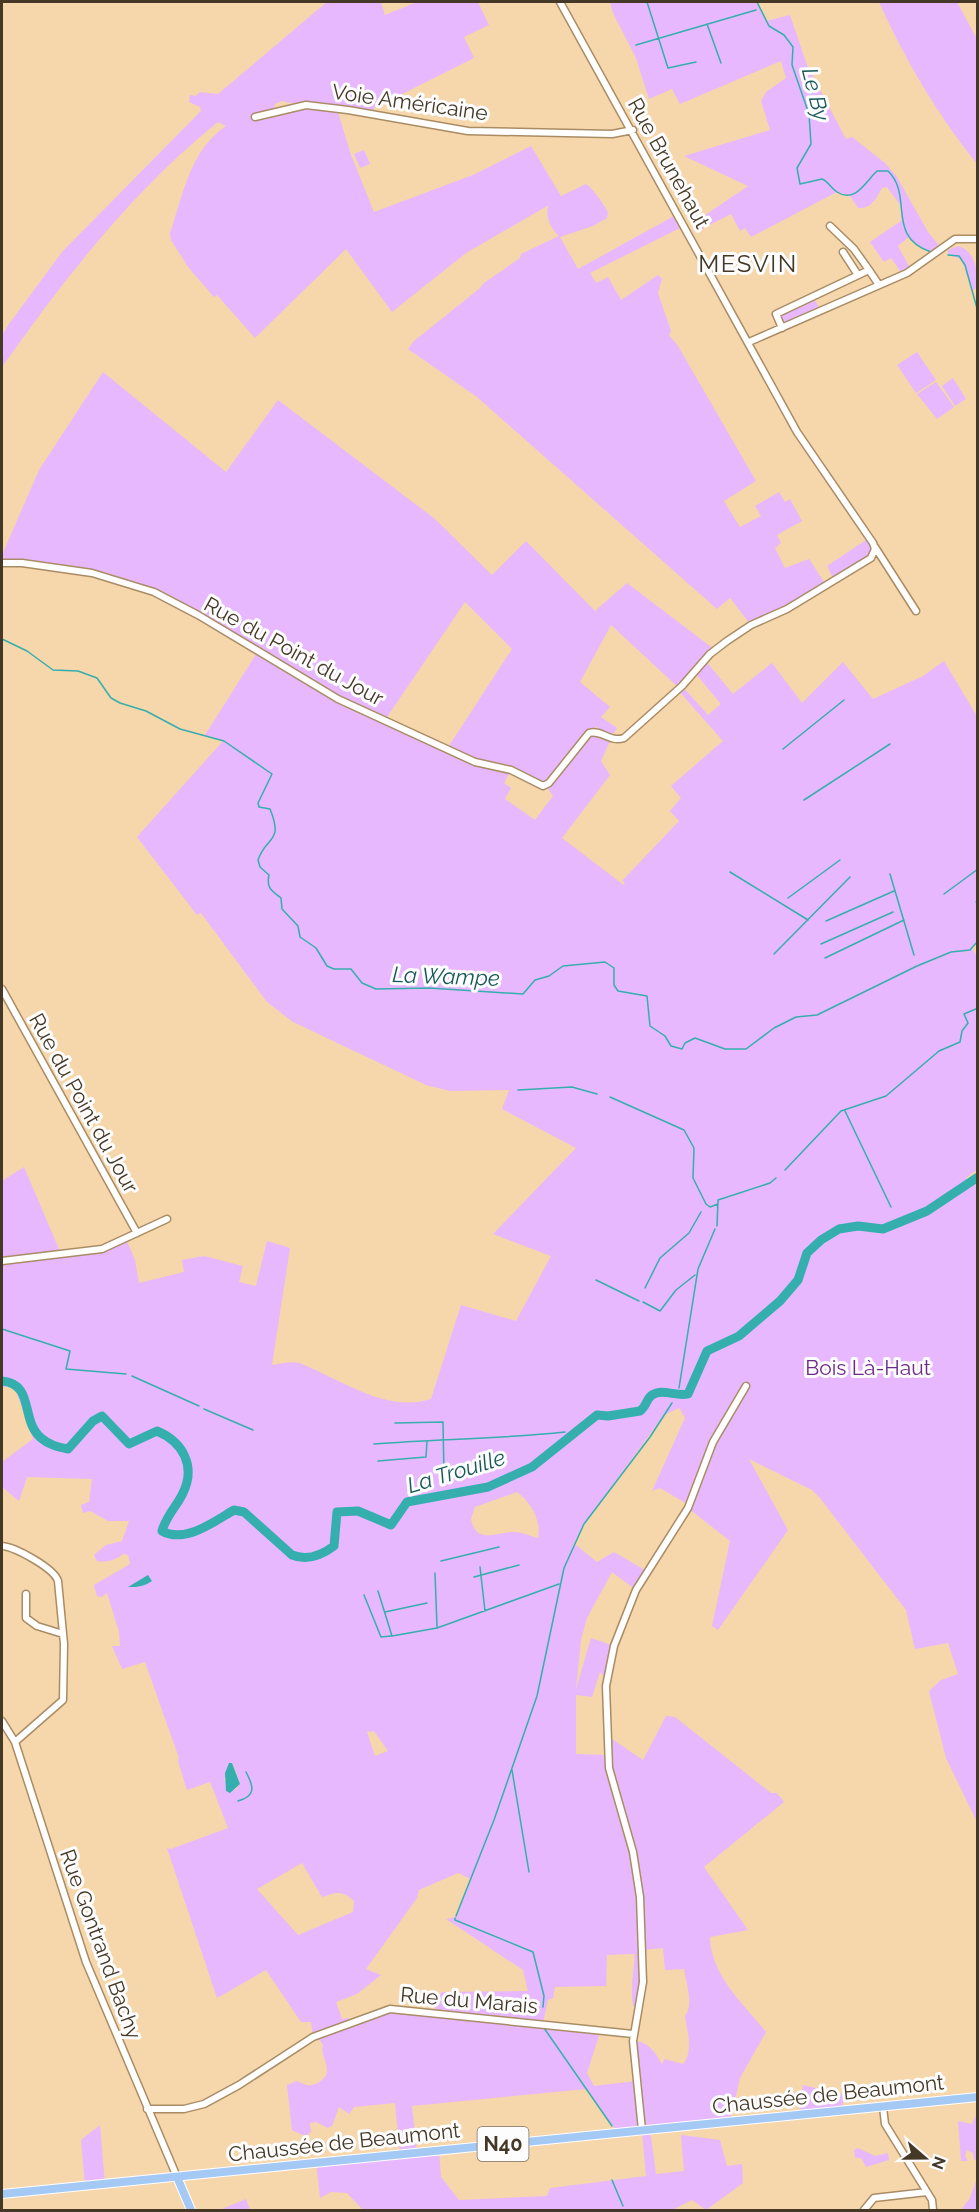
<svg xmlns="http://www.w3.org/2000/svg" width="979" height="2212" font-family="Raleway,sans-serif">
<style>
.green{fill:#e7b8fe;fill-rule:evenodd}
.water{fill:#35aeae}
.lines{fill:none;stroke-linecap:round;stroke-linejoin:round}
.stream{stroke:#35aeae;stroke-width:1.5}
.river{stroke:#35aeae;stroke-width:9}
.minor-casing{stroke:#aa8c64;stroke-width:9}
.major-casing{stroke:#fff;stroke-width:10}
.minor{stroke:#fff;stroke-width:6}
.major{stroke:#a5c9f5;stroke-width:8}
.labels{text-anchor:middle;dominant-baseline:central;stroke-width:6;stroke-linejoin:round;paint-order:stroke}
.shield{fill:#fdfdfd;stroke:#7c7367;stroke-width:1.5}
.shield-label{font-size:20px;font-weight:bold;fill:#453827}
.street-label{font-size:21px;fill:#453827;stroke:#fdfdfd}
.park-label{font-size:21px;fill:#6d2888;stroke:#fdfdfd}
.water-label{font-size:22px;font-style:italic;fill:#175958;stroke:#fdfdfd}
.quarter-label{font-size:24px;letter-spacing:1.5px;fill:#453827;stroke:#fdfdfd}
</style>
<rect width="100%" height="100%" fill="#f6d6ab"/>
<path class="green" d="M327,2h54l4,13 32,-13h61l11,23 -25,12 10,21 -100,50 -1,6 -36,-5 14,46 23,57 99,-37 58,-29 30,50 25,-12c7,4 17,20 22,28l-1,6 -14,8 -33,11 18,32 96,-53 6,12 -90,45 6,10 12,-6 13,23 37,-25 4,4 -4,14 13,38 -2,4 9,11 78,135 -32,20 16,26 21,-11 -6,-10 24,-14 6,10 5,-3 12,22 -25,14 4,8 -6,5 10,20 24,-9 17,26 -75,40 -21,-27 -13,11 -240,-212 -69,-48 6,-8 65,-52 5,-6 36,-25 1,-4 38,-18c-8,-7 -15,-21 -10,-31l-83,48 -74,59 -46,-63 -91,89 -38,-43 -3,2 -26,-30 -17,-27 -1,-7c13,-38 20,-83 56,-107l-8,-4c-86,69 -153,156 -216,245v-32l7,-11 53,-72 139,-141 -1,-4 -11,-5 1,-7 6,1 4,-4 18,2zM282,101l35,8 -23,-1 -9,7 -1,-3h-11l2,-8z
M610,2h147l9,19 24,-6 17,50 39,74 6,-2 33,26 12,14 31,55 13,16 -8,7 -21,-14 -2,-5 -12,10 13,24 -8,5 -12,-17 -7,4 -14,-20 31,-21v-15l-14,-19 -5,1c-6,11 -11,21 -24,20l-8,-12 -13,-4 -86,45 -6,-9 -5,3 -9,-17 -31,16 -5,-8 53,-36 -64,-30 86,-26 -9,-29 5,-9 20,-14 -5,-17 -101,43 -8,-15 -23,10 -13,-41 -23,-45z
M879,2h78l20,37v125c-40,-50 -72,-104 -98,-162z
M364,150l6,14 -10,4 -6,-14z
M958,246c18,5 20,26 19,41l-5,4 -10,-32 -14,-4v-5z
M813,297l8,14 -39,17 -6,-14z
M917,352l19,28 -20,13 -19,-28z
M103,372l123,100 52,-72 157,119 57,56 34,-34 69,70 32,-28 88,67 -10,10 28,34 39,-31 30,40 41,-41 30,37 50,-23 21,-15 34,57v223l-6,7 6,10v211l-12,9 3,5 8,-6v645l-31,-64 -17,-67 12,-11 17,-6 -10,-31 -33,6 -9,-39 -86,-112 -8,-8 -63,-31 39,71 -70,100 -6,-4 18,-85 -42,-33 1,-3 -29,-17 -8,3 33,-73 -6,-10 -15,7 -80,109 -11,22 3,-1 21,17 17,-10 34,20 -12,18 -24,-18 -25,46 -6,22 -5,49 15,-51 23,8 -7,33 -7,-7 -8,25 -16,-2v59l31,1 -1,-20 37,25 23,-44 9,1 96,76h6l7,9 -80,65 44,63 -38,7c1,39 33,66 56,95l-26,46 -10,44 -80,8 6,44 28,-3 -3,-36 39,5 7,26 15,-2 1,19 -37,27 -14,-10 -20,10h-309l-16,-17 -16,-1 -11,6 -4,-36 84,-8 -5,-51 -41,4 -5,7 -10,-7 -7,19 -4,2 -12,-6 -6,1 1,9 -6,4 -13,-6 -5,-45 10,-4c12,7 20,5 29,-5 4,-12 -6,-20 -3,-31l-6,-9 -4,1 -2,-15h-10l-35,-52 -49,28 -50,-150 4,1 57,-21 -18,-46 -23,8 -9,-29 1,-3 -34,-96 -23,7 -10,-23h8l-1,-14 -12,-39 -5,4 -5,-1 -3,-11 36,-21 -2,-9 -5,-1c-7,6 -17,9 -26,7l-3,-6 12,-10 16,-4 7,-20h-21l-18,-10 -7,2 -2,-8 8,-3 3,-23 -65,-2 -8,24 -17,-14v-25l31,-23 -17,-48 -4,-4h-10v-206l22,-14 37,87 32,-3 33,-12 9,21 4,23 45,-11 -2,-12 22,-4 39,10 -4,16 17,4 11,-45 23,7 -18,117c8,-1 20,-4 27,-2 40,15 87,51 132,36l30,-94 55,16 35,-65 -58,-22 83,-86 -74,-39 7,-19 -59,1 -24,-6 -133,-63 -26,-20 -66,-89 -4,2 -60,-78 86,-96 -18,-6 53,-84 -84,-49 -67,-25 -105,-14v-8l37,-85zM465,602l47,47 -65,100 -62,-29zM611,625l68,63 -1,2 45,51 -52,45 10,12 -11,13 9,10 -56,59 2,6 -63,-48 48,-63 -9,-14 10,-22 -13,-7 -3,-6 16,11 6,-9 -16,-11 9,-10 -30,-25zM695,673l26,31 -13,11 -26,-29zM511,770l35,16 7,10 -18,24 -30,-21 6,-11 -7,-5zM517,1492c13,9 25,29 21,46 -8,-2 -16,-6 -24,-6 -17,0 -38,13 -43,-13l4,-12zM374,1731l14,20 -13,5 -8,-24zM233,1764l7,20 -5,6 -11,-10zM302,1863l20,34c15,-5 20,-7 32,4l-1,11 -55,23 -41,-46zM458,1873l13,6 -15,38 -10,2 77,51 5,21 -86,1 -4,5 -4,15 -44,-3 -39,13 -2,-4 -7,1 -6,-17 21,-8 24,-19 -15,-6 51,-71 2,-8zM663,1948l2,22 19,-1c2,13 10,36 1,47 2,15 9,35 -2,48l-18,-5 -3,5c-7,-12 -14,-23 -29,-23l3,40 -42,5 -7,-13 14,-43 -58,-7 5,-23 5,-2 2,-11 51,-1 1,-31 28,-1c-1,17 -5,34 -2,52h3l6,-30 1,-26zM586,2089l32,44 24,-2 4,45 -96,12 -3,8 -88,4 -18,-23 -2,-27 -22,2 -5,-46z
M953,378l13,21 -11,7 -13,-20z
M936,382l18,25 -17,12 -20,-25z
M869,538l5,16 -40,26 -7,-14z
M803,2085l42,10 -4,16 -42,4z
M976,2115l1,44 -3,1 -1,-7 -6,-3 -2,6 3,5h-7l-3,-40 14,3z
M100,2125l5,59 -20,2 -4,-46z
M858,2148l17,8 13,-3 1,7 -23,7 -4,-8 -7,-2 -1,-7z
M977,2178v32h-16l9,-12z
M246,2199l4,11h-27l-1,-1z"/>
<path class="water" d="M148,1575l4,6c-9,6 -15,6 -24,6z
M229,1763h3l8,21 -10,9 -4,-2 -1,-18z"/>
<g class="lines">
<path class="stream" d="M647,2l21,66 28,-6
M757,2l12,24 15,9 9,12 -1,18 17,49 2,30 -14,24 3,16 22,-5c7,3 9,9 15,13 18,12 29,-11 40,-21h11c26,25 -3,65 43,81
M707,24l14,39
M636,45l120,-35
M948,255l11,1 6,9 13,47
M2,639l25,12 26,19 25,1 19,7 14,20 9,5 26,8 34,18 44,12 48,33 -14,29 1,4 11,2c14,34 -4,27 -12,51l2,7 9,8c-3,13 3,16 12,23l1,11 16,17 2,11 16,11 11,18 7,3h17l11,14 14,6 53,-1 94,6 12,-14 14,-4 14,-10 42,-4 9,6v17l4,6 29,5 3,30 15,10 6,10 11,3 3,-6 10,-5 30,11h21l28,-21 22,-11 21,-2 100,-49 34,-14 19,-2 8,-9
M783,749l61,-49
M804,800l86,-56
M730,872l78,48
M890,874l24,81
M944,894l34,-25
M788,898l52,-38
M976,902h2
M826,921l68,-30
M821,944l72,-32
M774,954l76,-77
M825,958l79,-38
M518,1090l54,-3 25,7
M610,1097l74,33 10,18 -1,30 13,26 4,3 8,-3
M845,1111l46,96
M785,1170l56,-59 45,-15 53,-45 21,-9 2,-11 6,-8 -4,-9 14,-6
M717,1226l1,-26 52,-17 6,-5
M596,1280l43,21
M645,1288l15,-30 29,-25 12,-21
M643,1302l17,9 16,-21 19,-15
M2,1329l68,22 -4,18 60,5
M132,1376l67,30
M679,1388l19,-119 17,-40
M204,1409l49,21
M395,1423l48,-1 1,55
M374,1444c64,-5 127,-5 191,-12
M378,1461l48,-4 1,-16
M441,1561l58,-14
M480,1567l5,44
M435,1573l2,54
M474,1577l45,-12
M378,1591l14,45 45,-8 122,-44
M364,1595l17,42 10,-1
M385,1612l42,-9
M512,1770l17,102
M238,1801c18,-5 16,-14 8,-29
M456,1916l38,-96 43,-124 27,-128 20,-44 66,-87 22,-34
M455,1918v2l78,32 11,44 -1,11
M544,2028l68,98
M612,2180l11,26"/>
<path class="river" d="M2,1381c33,3 18,39 39,57 8,7 17,9 27,11l25,-28 9,-5 27,28 28,-13c26,11 39,35 26,62 -6,13 -17,23 -21,38 23,13 53,-10 72,-21l10,2 48,43c15,6 30,0 42,-9l3,-34 21,-1 33,14 16,-23 81,-15 44,-20 65,-52 11,1 32,-5c7,-5 6,-12 12,-16 11,-7 24,2 36,-1l19,-43 32,-15 41,-35 18,-21 9,-27 14,-13 18,-11 19,-3 25,3 44,-18 51,-34"/>
<g class="minor-casing">
<path id="minor" d="M255,117l51,-12 42,5 120,21 144,3 21,-4
M830,226l24,23 15,21
M843,252l15,23
M782,328l-6,-14 93,-44 10,15
M749,342l158,-69 48,-34h23
M875,547l41,64
M2,563h20l70,10 62,19 44,23 140,84 137,63 36,8 32,16 6,-3 40,-50c12,-4 21,10 35,5l58,-52 28,-32 17,-13 24,-16 36,-16 84,-51 4,-9 -2,-6 -76,-111 -237,-430
M2,989l135,244
M2,1261l100,-12 65,-30
M2,1546c13,1 52,22 56,35l6,63 -1,56 -48,42
M26,1594v24l11,8 26,8
M2,1721l13,21 71,220 91,215
M883,2107l2,17 47,76 1,10
M147,2109h37l20,-5 35,-19 74,-48 77,-28 243,25
M642,2130l-9,-89 10,-59 -3,-85 -7,-45 -24,-84 -3,-82 8,-40 22,-56 52,-82 25,-66 33,-56
M864,2210l10,-12 53,-6"/>
</g>
<g class="major-casing">
<path id="major" d="M177,2177l14,33
M2,2194l976,-97"/>
</g>
<use href="#minor" class="minor"/>
<use href="#major" class="major"/>
</g>
<g class="labels">
<rect class="shield" x="477.5" y="2127" width="51" height="34" rx="4.5"/>
<g class="shield-label">
<text x="503" y="2144">N40</text>
</g>
<g class="street-label">
<text transform="translate(410 102) rotate(8)">Voie Américaine</text>
<text transform="translate(669 163) rotate(61)">Rue Brunehaut</text>
<text transform="translate(294 651) rotate(29)">Rue du Point du Jour</text>
<text transform="translate(84 1103) rotate(61)">Rue du Point du Jour</text>
<text transform="translate(101 1944) rotate(70)">Rue Gontrand Bachy</text>
<text transform="translate(469 2000) rotate(5)">Rue du Marais</text>
<text transform="translate(828 2094) rotate(-6)">Chaussée de Beaumont</text>
<text transform="translate(344 2142) rotate(-6)">Chaussée de Beaumont</text>
</g>
<g class="park-label">
<text x="868" y="1367">Bois Là-Haut</text>
</g>
<g class="water-label">
<text transform="translate(816 94) rotate(76)">Le By</text>
<text transform="translate(446 976) rotate(2)">La Wampe</text>
<text transform="translate(456 1471) rotate(-17)">La Trouille</text>
</g>
<g class="quarter-label">
<text x="748" y="263">MESVIN</text>
</g>
</g>
<rect width="979" height="2212" fill="none" stroke="#453827" stroke-width="6"/>
<g transform="translate(925 2158) rotate(110)" stroke="#fdfdfd" stroke-width="4.5" paint-order="stroke">
<path d="M0-4.5L10 22L0 15L-10 22Z" fill="#453827"/>
<text y="-9" font-size="16" font-weight="bold" text-anchor="middle" fill="#453827">N</text>
</g>
</svg>
